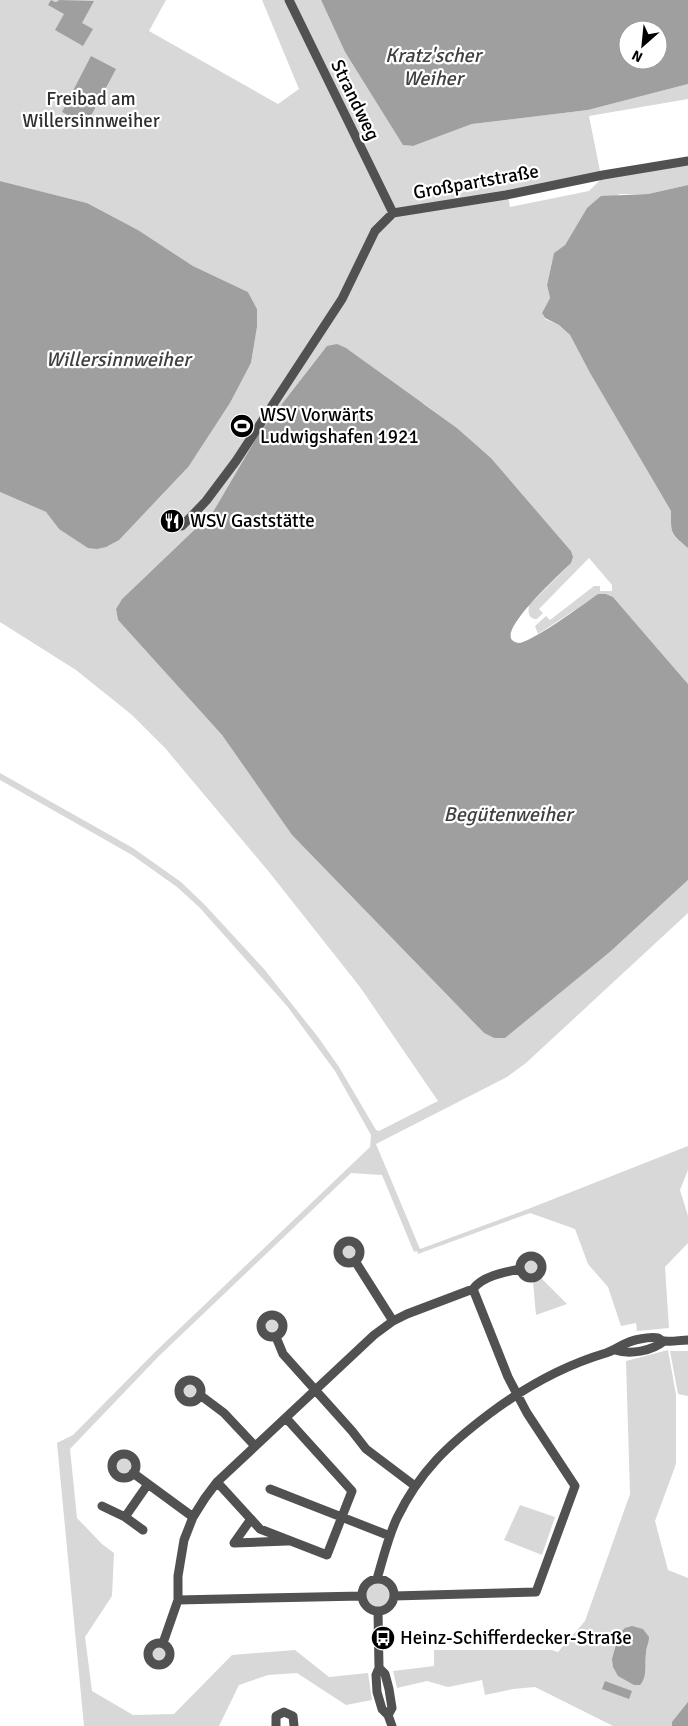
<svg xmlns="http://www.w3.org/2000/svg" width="688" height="1726" font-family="Signika,sans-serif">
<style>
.green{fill:#d8d8d8}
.water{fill:#9f9f9f;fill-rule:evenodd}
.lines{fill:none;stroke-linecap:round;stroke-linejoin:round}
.street{stroke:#515151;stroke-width:9}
.labels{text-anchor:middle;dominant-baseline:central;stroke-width:4.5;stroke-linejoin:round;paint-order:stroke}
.park-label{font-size:19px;fill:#2f2f2f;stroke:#fff}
.street-label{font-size:19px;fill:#000;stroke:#fff}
.poi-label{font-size:19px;fill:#000;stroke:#fff;text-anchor:start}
.water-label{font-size:20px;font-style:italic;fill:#404040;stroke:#fff}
</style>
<rect width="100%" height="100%" fill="#fff"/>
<path class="green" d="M0,0h166l-17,31 129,73 21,-15 -37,-89h59l24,52 59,93 9,1 59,-22 116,-14 100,-26v15l-99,17 12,60 -93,19 2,12 79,-16 13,-13 86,-14v21l-40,9h-28l-33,14 -22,37 -11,8 -7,32 3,13 -8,15 3,6 14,6 11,10 20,38 81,138c0,23 -1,23 17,37v136l-75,-87 -7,-3 -8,1 -60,39 -3,-8 11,-10 4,4 44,-34h6v5h12v-6l-23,-27 -50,51 4,4 -6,6c-9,0 -9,-7 -8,-14l42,-42v-12l-80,-93 -34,-30 -34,-25 -165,32 -45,77 -91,87 -6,10 2,11 104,115 70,100 192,198 10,5 11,-1 106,-86 77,-71v33l-162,150 -19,14 -131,67 44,105 108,-40 160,-63v24l-8,20 8,26v27l-23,24 4,61 -32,3 -1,-8 -15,3 -13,-39 -20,-23 -13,-35 -45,-16 -112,41 -1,-3 -3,1 -32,-77 -31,-2 -193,184 -88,92 7,69 25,26 12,9 -2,43 -27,41 7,54 41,24 41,-1 58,-59 63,-5 34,27 39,-4 4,27 -26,5 -49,-32 -29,2 -29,10 -20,41h-135l-27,-283 16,-8 81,-82 216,-206 1,-12 -36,-64 -48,-65 -87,-98 -23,-21 -45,-32 -132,-75v-7l133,75 48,34 23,22 60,65 54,68 21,30 37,63 3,1 59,-30 -78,-114 -91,-115 -104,-124 -33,-33 -56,-45 -76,-48v-130l46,20 13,17 130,-63 41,-63 21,-40 6,-36v-18l-9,-17 -55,-26 -55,-36 -51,-27 -87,-22z
M338 1252a11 11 0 1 1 22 0a11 11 0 1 1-22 0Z
M520 1267a11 11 0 1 1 22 0a11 11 0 1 1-22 0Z
M541,1278l26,26 -31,11 -3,-33z
M261 1326a11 11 0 1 1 22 0a11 11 0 1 1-22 0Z
M668,1350l8,45v69l-21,57 13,49 20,8v148h-75l-78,-39 -22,2 -28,6 -3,-15 -34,7 -21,-6 -30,7 -4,-17 41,-5v-16h118l6,2 27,-31 45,-127 -4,-133z
M670,1351h18v45l-10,-2z
M179 1391a11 11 0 1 1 22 0a11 11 0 1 1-22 0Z
M113 1466a11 11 0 1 1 22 0a11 11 0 1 1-22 0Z
M520,1505l35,12 -13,38 -38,-15z
M362 1595a16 16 0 1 1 32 0a16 16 0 1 1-32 0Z
M148 1654a11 11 0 1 1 22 0a11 11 0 1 1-22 0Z"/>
<path class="water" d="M51,0l4,2 4,-1 -1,-1 36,1 -12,22 11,6 -10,17 -28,-16 9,-16 -16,-9z
M321,0h367v84l-100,26 -116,14 -59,22 -10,-1 -58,-93zM628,30h30v30h-30z
M91,56l25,13 -30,56 -24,-13z
M0,181l87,22 51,27 55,36 55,26 9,17v18l-6,36 -21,40 -41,63 -70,74 -13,7 -9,2 -9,-1 -29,-19 -13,-17 -46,-20z
M688,185v363c-18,-15 -17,-14 -17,-37l-81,-138 -20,-38 -11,-10 -14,-7 -3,-5 8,-15 -3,-13 7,-32 11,-8 22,-37 14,-12 47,-2z
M337,344l9,4 111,80 34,30 80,93 2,6 -2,6c-10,10 -70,64 -59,77 2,2 5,3 7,3 13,-1 65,-39 79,-49h8l7,3 75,87v196l-77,71 -106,87h-11l-10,-5 -192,-198 -70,-100 -104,-115 -2,-11 6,-10 91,-87 45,-77 69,-89z
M632,1626l11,3 6,8c0,6 -3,10 -3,16 -2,11 2,23 -6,32h-6l-16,-9 -5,-9 -1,-8 7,-25 6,-6z
M605,1681l27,10 -3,8 -27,-10z
M688,1702v24h-16v-4z"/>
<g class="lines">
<path class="street" d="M289,0l104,213
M182,526l24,-25 30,-40 106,-162 33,-68 18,-18 113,-18 97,-20 85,-14
M338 1252a11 11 0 1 1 22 0a11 11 0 1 1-22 0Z
M520 1267a11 11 0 1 1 22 0a11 11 0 1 1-22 0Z
M355,1261l38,60
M473,1289c9,-13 32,-17 47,-20
M261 1326a11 11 0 1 1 22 0a11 11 0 1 1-22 0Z
M276,1337l7,17 69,77 14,18 49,37
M615,1350c15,5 37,1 49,-9
M179 1391a11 11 0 1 1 22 0a11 11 0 1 1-22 0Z
M200,1395l24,18 31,33
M112 1466a12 12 0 1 1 24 0a12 12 0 1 1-24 0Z
M133,1473l60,44
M217,1482l43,47 67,26 25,-64 -66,-73
M270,1489l120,47
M102,1506l23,11 18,13
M125,1517l23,-33
M251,1519l-17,24 53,-2
M377,1579c6,-20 11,-42 20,-61 23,-47 51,-73 92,-104 36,-27 73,-48 117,-61 12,-4 19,-12 34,-14 5,-1 13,-2 18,-1 4,2 3,3 7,3 7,1 16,-1 23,-1
M362 1595a16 16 0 1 1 32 0a16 16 0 1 1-32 0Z
M178,1600l184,-4
M378,1611l1,57 -3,7 1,17 5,17 6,6 4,11
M148 1654a11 11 0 1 1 22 0a11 11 0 1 1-22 0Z
M163,1643l15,-43v-24l6,-36 9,-23 12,-19 12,-16 157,-147 19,-14 14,-7 66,-25 35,88 19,36 48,73 -39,106 -142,4
M379,1668l6,6 4,15 3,19 -4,7
M276,1726v-10l8,-4 9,4 1,10"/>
</g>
<defs>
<g id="stadium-disc" transform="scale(1.25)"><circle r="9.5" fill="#000" stroke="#fff"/><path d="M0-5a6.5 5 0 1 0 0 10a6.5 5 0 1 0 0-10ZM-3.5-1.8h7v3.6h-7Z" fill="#fff"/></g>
<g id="restaurant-disc" transform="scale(1.25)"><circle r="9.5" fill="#000" stroke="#fff"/><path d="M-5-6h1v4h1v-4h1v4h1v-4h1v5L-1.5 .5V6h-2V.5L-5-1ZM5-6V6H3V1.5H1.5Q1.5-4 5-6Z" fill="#fff"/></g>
<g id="bus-disc" transform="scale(1.25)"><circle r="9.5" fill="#000" stroke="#fff"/><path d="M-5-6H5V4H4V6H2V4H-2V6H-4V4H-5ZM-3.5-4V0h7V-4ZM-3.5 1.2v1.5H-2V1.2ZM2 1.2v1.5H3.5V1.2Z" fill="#fff"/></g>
</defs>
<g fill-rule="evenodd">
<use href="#stadium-disc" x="242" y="426"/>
<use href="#restaurant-disc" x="172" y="521"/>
<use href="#bus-disc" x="383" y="1638"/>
</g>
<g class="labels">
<g class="park-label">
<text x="91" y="99">Freibad am<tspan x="91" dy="22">Willersinnweiher</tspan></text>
</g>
<g class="street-label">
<text transform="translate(355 100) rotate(64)">Strandweg</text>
<text transform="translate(476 182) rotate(-10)">Großpartstraße</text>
</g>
<g class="poi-label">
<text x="260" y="415">WSV Vorwärts<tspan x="260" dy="22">Ludwigshafen 1921</tspan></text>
<text x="190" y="521">WSV Gaststätte</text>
<text x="400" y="1638">Heinz-Schifferdecker-Straße</text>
</g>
<g class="water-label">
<text x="433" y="55">Kratz'scher<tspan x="433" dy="23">Weiher</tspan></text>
<text x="118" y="359">Willersinnweiher</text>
<text x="508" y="814">Begütenweiher</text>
</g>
</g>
<g transform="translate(643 45) rotate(207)"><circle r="24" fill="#ffffff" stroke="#999999"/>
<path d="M0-4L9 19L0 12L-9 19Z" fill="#000000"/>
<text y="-8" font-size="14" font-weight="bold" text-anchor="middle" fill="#000000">N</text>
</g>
</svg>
